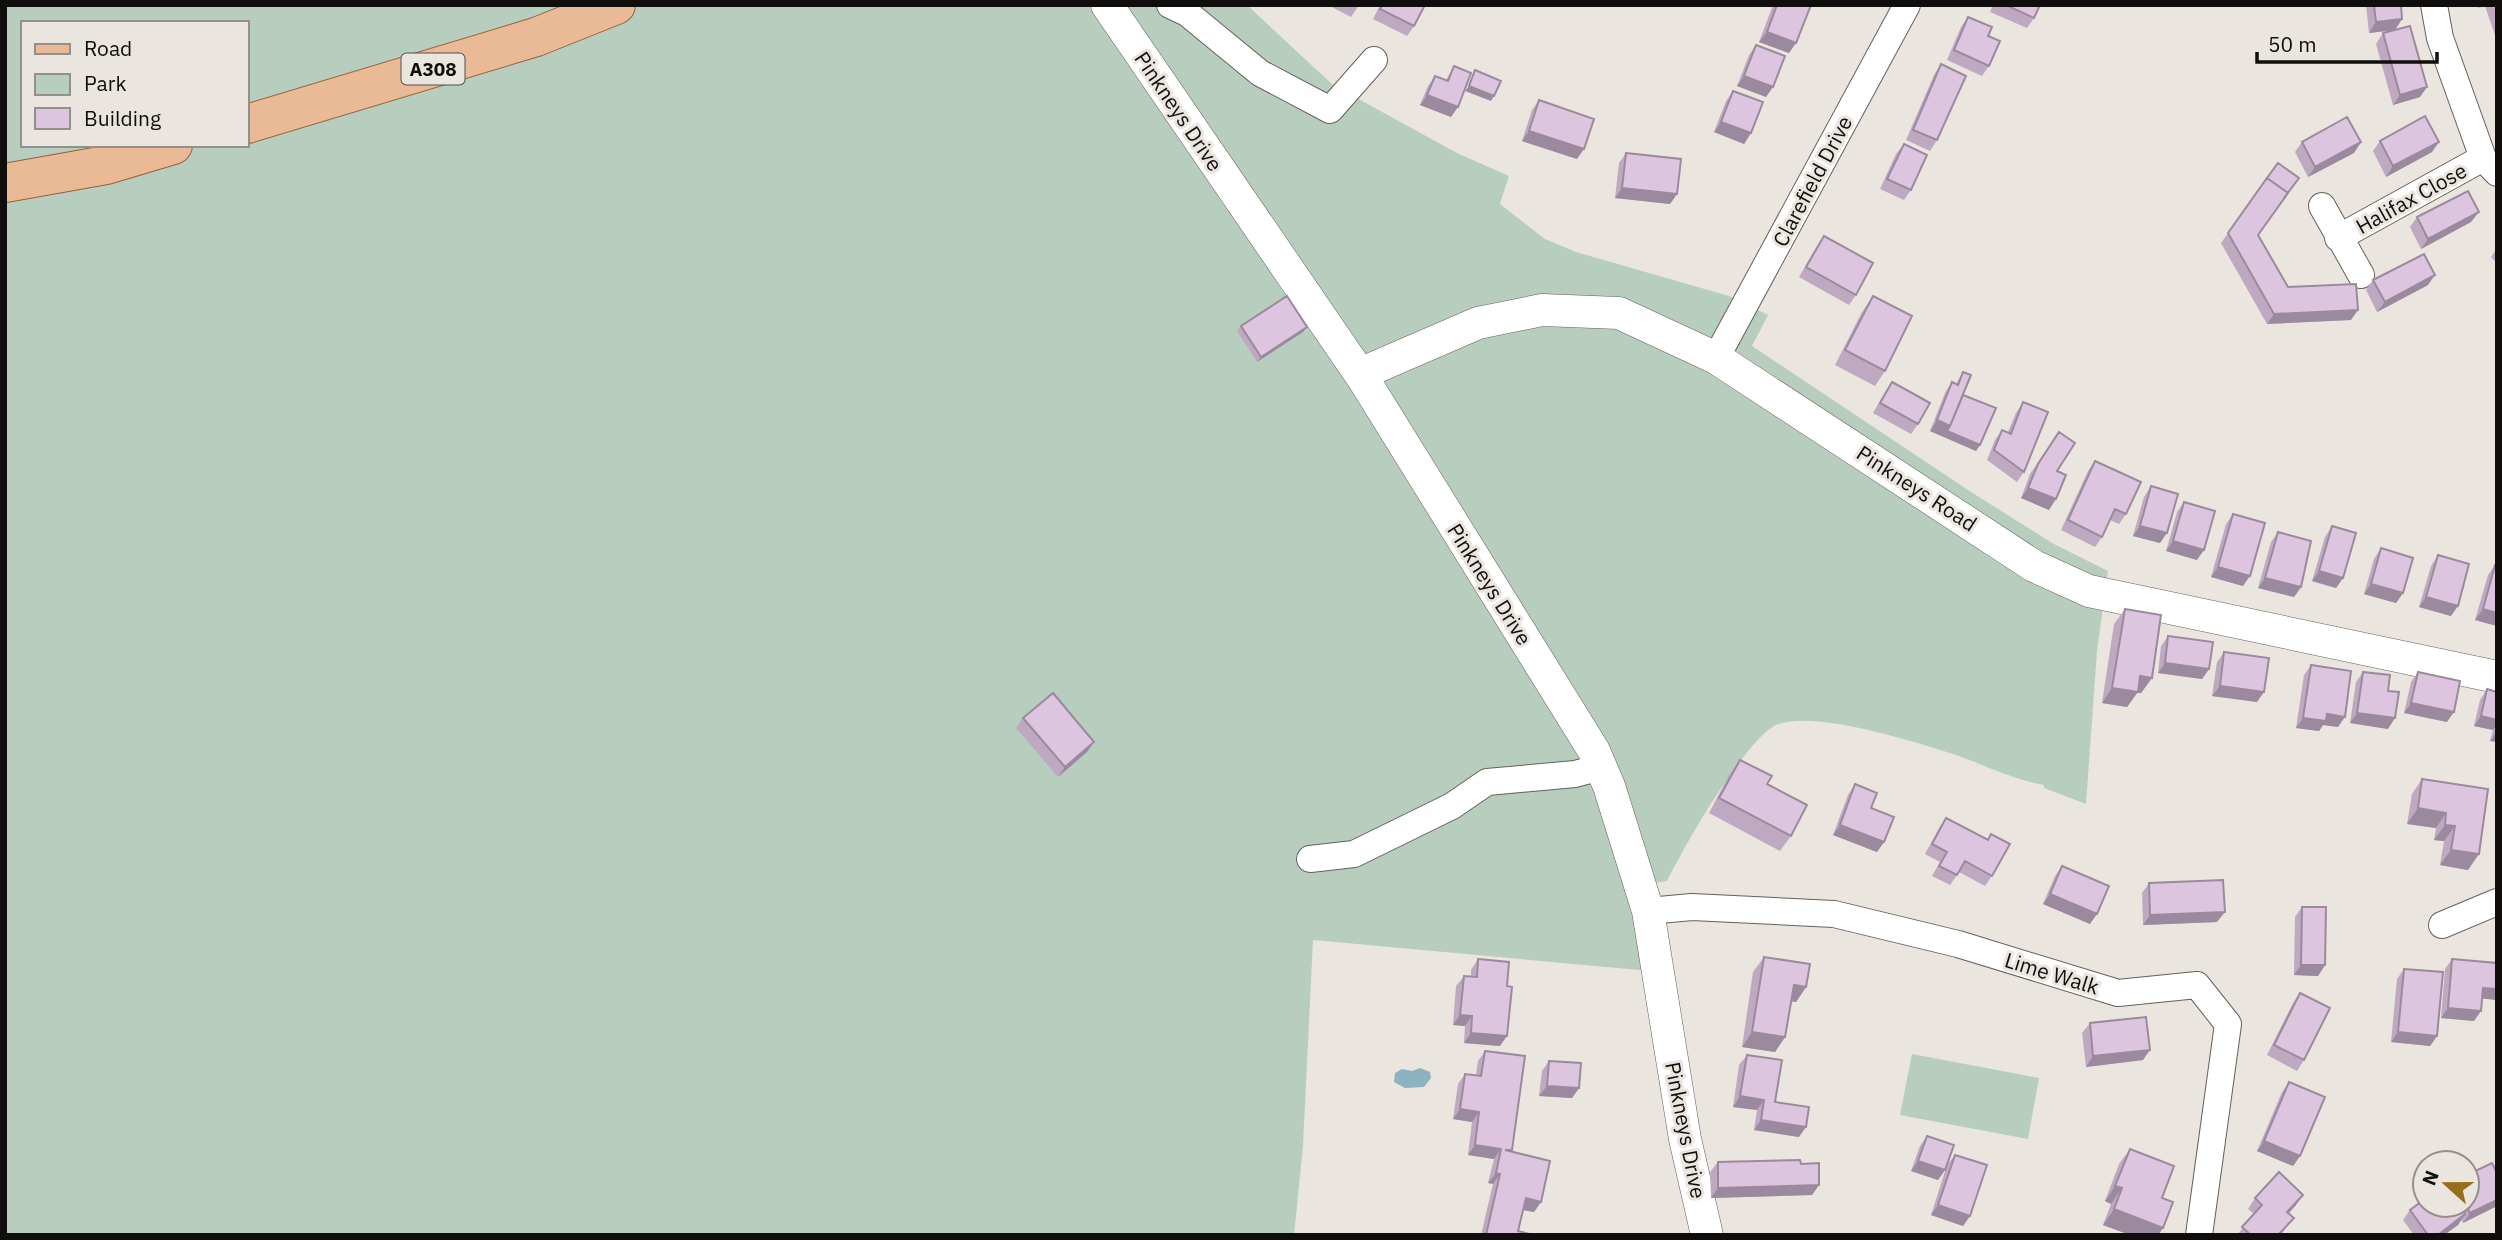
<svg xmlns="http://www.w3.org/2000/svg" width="2502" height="1240" font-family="'IBM Plex Sans',sans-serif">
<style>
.green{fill:#b7cebf;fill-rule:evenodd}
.water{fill:#8db2c0}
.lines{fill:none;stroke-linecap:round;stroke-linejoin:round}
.minor-casing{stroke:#65605b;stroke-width:28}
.tertiary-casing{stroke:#65605b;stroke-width:33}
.primary-casing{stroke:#956039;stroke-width:40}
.minor{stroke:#fff;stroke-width:26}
.tertiary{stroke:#fff;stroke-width:32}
.primary{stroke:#eaba97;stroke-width:38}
.wall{fill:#bea9c1}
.shaded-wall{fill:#9b8a9d}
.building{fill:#ddc5e0;stroke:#9b8a9d;stroke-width:2}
.labels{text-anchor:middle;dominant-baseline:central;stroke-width:6;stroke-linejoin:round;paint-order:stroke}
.shield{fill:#ebe5df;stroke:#524e4b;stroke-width:2}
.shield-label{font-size:19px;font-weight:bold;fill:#100e0c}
.street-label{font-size:21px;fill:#100e0c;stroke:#ebe5df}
</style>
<rect width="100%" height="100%" fill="#ebe5df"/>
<path class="green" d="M5,5h1242l86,80 124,68 52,23 -9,28 45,35 31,13 153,44 39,19 -16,31 219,146 83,52 54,27 -11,80 -11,153 -42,-16v-3c-31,-5 -61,-21 -91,-31 -38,-12 -140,-45 -177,-29 -31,15 -93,123 -109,156l-25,4 8,86 -337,-31 -10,206 -9,89h-1289zM23,23h224v122h-224z
M1912,1054l127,24 -11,61 -128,-24z"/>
<path class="water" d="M1420,1068l10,4 1,6 -7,9 -19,1 -11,-6 1,-9 7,-4 10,2z"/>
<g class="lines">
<g class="minor-casing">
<path id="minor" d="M1170,5l17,8 73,60 70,37 44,-50
M2434,5l6,33 43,120 14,15
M2322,206l39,69
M2338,238l145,-80
M1716,358l191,-353
M1310,859l44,-5 98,-48 35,-24 88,-8 26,-7
M1648,911l44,-4 142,7 124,30 160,49 79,-8 31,39 -29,211
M2442,925l55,-23"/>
</g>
<g class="tertiary-casing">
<path id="tertiary" d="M1107,5l257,375 230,371 15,35 39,125 37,228 22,96
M1360,374l118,-51 64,-13 77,3 97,45 318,208 55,25 408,86"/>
</g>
<g class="primary-casing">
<path id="primary" d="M247,124l289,-87 80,-32
M5,183l101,-18 67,-20"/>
</g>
<use href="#minor" class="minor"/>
<use href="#tertiary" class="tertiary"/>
<use href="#primary" class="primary"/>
</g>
<path class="wall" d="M1328,5h31l-8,12z
M1380,5h45l-11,21 -7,10 -34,-17z
M1773,5h38l-22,48 -30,-11z
M1993,5h47l-6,13 -7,10 -37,-16z
M2366,5h35l1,14 -7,11 -26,3z
M2477,5h20v36l-12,-35 -7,2z
M1968,17l20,19 1,30 -7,10 -35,-16 14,-33z
M2383,33l37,64 -27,8 -17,-61z
M1756,45l10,52 -29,-11 12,-31z
M1941,64l-4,76 -7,11 -24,-11 28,-65z
M1454,66l-3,51 -31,-12 8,-19 7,-10 11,4z
M1733,91l18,42 -7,11 -30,-12 12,-31z
M1539,100l38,59 -55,-18 10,-31z
M2380,141l52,11 -46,25 -13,-26z
M2302,142h59l-7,11 -46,24 -13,-25z
M1904,144l7,46 -7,10 -24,-11 16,-35z
M1626,153l51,41 -7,10 -55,-6 4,-35z
M2278,163l-20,72 30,52 63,33 -84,4 -46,-81z
M2417,217l54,5 -50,27 -11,-22z
M1824,236l32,59 -7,10 -50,-28 18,-31z
M2497,248v15l-6,-6z
M2373,280l55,5 -51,27 -11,-22z
M1873,296l12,75 -10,15 -40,-21 27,-53z
M1241,326l62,6 -46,30 -20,-31z
M1963,372v23l17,50 -4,6 -46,-20 15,-38 7,-11 4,2z
M1892,382l26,42 -7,10 -38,-21 12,-21z
M2023,402l1,70 -7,10 -30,-22 8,-20 7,-10 6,2 8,-19z
M2059,432l-2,39 -8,39 -28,-12 9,-24z
M2095,461l31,53 -7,10 -9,-4 -8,17 -7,10 -34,-17 27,-59z
M2151,486l9,57 -27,-7 11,-39z
M2184,502l13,58 -31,-9 11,-39z
M2233,514l10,72 -32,-9 15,-53z
M2332,526l11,52 -7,10 -24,-7 13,-44z
M2278,532l23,55 -7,10 -36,-9 13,-46z
M2381,548l22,45 -7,10 -32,-9 10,-35z
M2438,555l13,61 -32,-9 12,-41z
M2495,565l2,61 -22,-6 13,-45z
M2125,609l27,69 -11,15h-4l-10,14 -25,-4 12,-79z
M2168,636l41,33 -7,10 -44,-6 3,-27z
M2224,652l33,50 -45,-6 5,-34z
M2311,665l27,62 -15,-2 -4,6 -23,-3 8,-53z
M2363,672l25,19v38l-38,-6 6,-41z
M2418,672l29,50 -43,-9 7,-31z
M2487,689l10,3v50l-7,-1 3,-11 -19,-4 6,-26z
M1023,718l71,24 -7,10 -29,25 -42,-49z
M1740,760l27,24 24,52 -11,15 -71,-38 20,-38z
M2422,779l66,10 -20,81 -28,-5 4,-24 -10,-1 2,-12 -29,-4 5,-30z
M1855,784l16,24 13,34 -7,10 -44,-17 15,-40z
M1946,818l41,22 4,-6 1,42 -7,10 -26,-14 -9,13 -18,-9 8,-14 -15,-8 14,-26z
M2062,866l28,58 -47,-20 12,-28z
M2149,883l68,39 -74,3 -1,-32z
M2302,907l23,58 -7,11 -24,-1 1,-58z
M1764,957l42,30 -10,15 -5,-1 -6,36 -10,15 -33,-5 11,-75z
M1478,959l29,27 -7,60 -36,-3 1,-17 -12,-1 3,-39 8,-10h7v-6z
M2452,959l45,41 -15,-2 -8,23 -33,-3 4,-49z
M2404,969l33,67 -7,10 -39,-4 6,-63z
M2300,993l4,67 -7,11 -30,-16 26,-52z
M2090,1023l53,37 -57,7 -4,-34z
M1485,1051l27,99 -1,2 30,50 -7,10 -11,-2 -5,21 15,4h-52l12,-51 -5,-1 6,-24 -26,-4 4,-33 -19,-3 5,-35 7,-10 11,1 2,-14z
M1747,1055l28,47 24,35 -45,-7 3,-20 -24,-3 6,-42z
M1549,1061l30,27 -7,10 -33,-2 3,-25z
M2289,1082l11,74 -7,10 -36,-15 25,-59z
M1927,1136l18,34 -7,10 -27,-9 9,-25z
M2130,1149l32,49 1,30 -5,7h-28l-27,-10 8,-21 -6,-3 14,-37z
M1955,1155l15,61 -7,10 -32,-11 16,-50z
M1718,1162l83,2 18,21 -7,10 -101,3 -1,-26z
M2255,1198l41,7 -8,9 -2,14 -5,7h-44l17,-21 -6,-5z
M2425,1205h42l30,1 -34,17 -2,-3 -3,5 -14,10h-30l-11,-15 7,-10z"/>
<path class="shaded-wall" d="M2402,19l-7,11 -26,3 7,-11z
M1767,32l29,11 -7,10 -30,-11z
M1744,76l29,11 -7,10 -29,-11z
M1469,86l25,10 -3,5 -26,-10z
M2427,87l-7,10 -27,8 7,-10z
M1427,95l31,12 -7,10 -31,-12z
M1721,122l30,11 -7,11 -30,-12z
M1529,131l55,18 -7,10 -55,-18z
M2361,142l-7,11 -46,24 7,-10z
M2439,142l-7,10 -46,25 7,-11z
M1622,188l55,6 -7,10 -55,-6z
M2479,212l-8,10 -50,27 7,-10z
M2435,275l-7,10 -51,27 8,-10z
M2358,310l-7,10 -84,4 7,-10z
M1307,327l-4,5 -46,30 4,-5z
M1937,420l13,6 30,19 -4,6 -46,-20z
M2028,488l28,11 -7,11 -28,-12z
M2140,526l27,7 -7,10 -27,-7z
M2173,541l31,9 -7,10 -31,-9z
M2218,567l32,9 -7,10 -32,-9z
M2319,571l24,7 -7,10 -24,-7z
M2265,578l36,9 -7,10 -36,-9z
M2371,584l32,9 -7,10 -32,-9z
M2426,597l32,9 -7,10 -32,-9z
M2483,609l14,4v13l-22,-6z
M2165,663l44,6 -7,10 -44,-6z
M2140,676l12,2 -11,15h-4l-10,14 -25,-4 10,-15z
M2220,686l44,6 -7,10 -45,-6z
M2411,703l43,9 -7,10 -43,-9z
M2357,713l38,5 -7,11 -38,-6z
M2327,714l18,3 -7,10 -15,-2 -4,6 -23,-3 7,-10z
M2481,716l16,4v4l-4,6 -19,-4z
M2497,732v10l-7,-1z
M1094,742l-7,10 -29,25 7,-10z
M2418,808l28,5 -10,15 -29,-4z
M1840,825l44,17 -7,10 -44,-17z
M2445,825l10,1 -11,15 -10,-1z
M2451,850l28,4 -11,16 -28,-5z
M2050,894l47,20 -7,10 -47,-20z
M2225,912l-8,10 -74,3 7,-10z
M2301,965h24l-7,11 -24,-1z
M1794,985l12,2 -10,15 -12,-2z
M2483,988l14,1v11l-21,-2z
M2448,1008l33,3 -7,10 -33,-3z
M1460,1015l12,1 -7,10 -12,-1z
M1752,1032l33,5 -10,15 -33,-5z
M2398,1032l39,4 -7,10 -39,-4z
M1471,1033l36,3 -7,10 -36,-3z
M2150,1050l-7,10 -57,7 7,-11z
M1547,1086l32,2 -7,10 -33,-2z
M1740,1096l24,4 -7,10 -24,-3z
M1460,1109l19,3 -7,10 -19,-3z
M1761,1120l45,7 -7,10 -45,-7z
M2264,1141l36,15 -7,10 -36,-15z
M1475,1145l26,4 -7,10 -26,-4z
M1918,1161l27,9 -7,10 -27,-9z
M1496,1173l4,1 -7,10 -5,-1z
M1819,1185l-7,10 -101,3 7,-10z
M2115,1186l7,2 -11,16 -6,-3z
M2303,1195l-7,10 -16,18 7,-11z
M1526,1198l15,4 -7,10 -16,-3z
M2497,1200v6l-34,17 7,-10z
M1938,1205l32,11 -7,10 -32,-11z
M2114,1209l49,19 -5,7h-28l-27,-10z
M2465,1214l-7,11 -14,10h-6z"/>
<path class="building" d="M1382,5h43l-11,21 -34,-17z
M1777,5h34l-15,38 -29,-11z
M2006,5h34l-6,13z
M2374,5h27l1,14 -26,3z
M1968,17l24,10 -4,9 12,5 -11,25 -35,-16z
M2410,26l17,61 -27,8 -17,-62z
M1756,45l29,11 -12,31 -29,-11z
M1941,64l25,12 -29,64 -24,-10z
M1454,66l17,7 -13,34 -31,-12 8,-19 13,5z
M1475,70l26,11 -7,15 -25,-10z
M1733,91l30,11 -12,31 -30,-11z
M1539,100l55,19 -10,30 -55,-18z
M2425,116l14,26 -46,24 -13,-25z
M2347,117l14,25 -46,25 -13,-25z
M1904,144l23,11 -16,35 -24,-11z
M1626,153l55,6 -4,35 -55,-6z
M2278,163l21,15 -15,20 4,-5 -21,-15z
M2267,178l21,15 -30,42 30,52 68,-3 2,26 -84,4 -46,-81z
M2468,191l11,21 -51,27 -11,-22z
M1824,236l49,27 -17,32 -50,-28z
M2424,254l11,21 -50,27 -12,-22z
M1287,296l20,31 -46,30 -20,-31z
M1873,296l39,20 -27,55 -40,-21z
M1963,372l8,3 -21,51 -13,-6 15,-38 6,3z
M1892,382l38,21 -12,21 -38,-21z
M1963,395l33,13 -16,37 -33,-14 3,-5z
M2023,402l25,10 -24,60 -30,-22 8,-20 9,4z
M2059,432l16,11 -18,28 9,4 -10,24 -28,-11 10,-24z
M2095,461l46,21 -15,32 -11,-5 -13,28 -34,-17z
M2151,486l27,8 -11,39 -27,-7z
M2184,502l31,9 -11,39 -31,-9z
M2233,514l32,9 -15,53 -32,-9z
M2332,526l24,7 -13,45 -24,-7z
M2278,532l33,9 -10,46 -36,-9z
M2381,548l32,10 -10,35 -32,-9z
M2438,555l31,9 -11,42 -32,-9z
M2495,565h2v48l-14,-4z
M2125,609l36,6 -9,63 -12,-2 -2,16 -26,-4z
M2168,636l45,6 -4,27 -44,-6z
M2224,652l45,6 -5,34 -44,-6z
M2311,665l40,6 -6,46 -18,-3 -1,7 -23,-3z
M2363,672l27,3 -2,16 11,1 -4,26 -38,-5z
M2418,672l42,9 -6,31 -43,-9z
M2487,689l10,3v28l-16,-4z
M1053,693l41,49 -29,25 -42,-49z
M1740,760l32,16 -5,8 40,21 -16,31 -72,-38z
M2422,779l66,10 -9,65 -28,-4 4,-24 -10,-1 1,-12 -28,-5z
M1855,784l22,9 -6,15 23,9 -10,25 -44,-17z
M1946,818l42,22 3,-6 19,10 -18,32 -27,-15 -8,14 -18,-9 8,-14 -15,-8z
M2062,866l47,20 -12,28 -47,-20z
M2223,880l2,32 -75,3 -1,-32z
M2302,907h24l-1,58h-24z
M1764,957l46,7 -4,23 -12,-2 -9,52 -33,-5z
M1478,959l31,3 -2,24 5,1 -5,49 -36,-3 1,-17 -12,-1 4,-39 13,1z
M2452,959l45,4v26l-14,-1 -2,23 -33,-3z
M2404,969l39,3 -6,64 -39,-4z
M2300,993l30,15 -26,52 -30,-15z
M2146,1017l4,33 -57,6 -3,-33z
M1485,1051l40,5 -13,94h-7l45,11 -9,41 -15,-4 -8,33 15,4h-47l14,-61 -4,-1 5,-24 -26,-4 4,-33 -19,-3 5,-35 16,2z
M1747,1055l35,5 -7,42 34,5 -3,20 -45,-7 3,-20 -24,-4z
M1549,1061l32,2 -2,25 -32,-2z
M2289,1082l36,15 -25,59 -36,-15z
M1927,1136l27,9 -9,25 -27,-9z
M2130,1149l44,17 -12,32 11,4 -10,26 -49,-19 8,-21 -7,-2z
M1955,1155l32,10 -17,51 -32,-11z
M1800,1160l1,4 18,-1v22l-101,3v-26z
M2492,1163l5,10v27l-27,13 -4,-8 1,-30z
M2279,1172l24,23 -16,17 7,6 -16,17h-27l-9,-8 20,-22 -7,-7z
M2425,1199v6h33l7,9 -27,21h-10l-18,-25z"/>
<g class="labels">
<rect class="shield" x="401.5" y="53.5" width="63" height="31" rx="5"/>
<g class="shield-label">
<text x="433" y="69">A308</text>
</g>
<g class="street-label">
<text transform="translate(1179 111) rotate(56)">Pinkneys Drive</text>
<text transform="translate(1812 181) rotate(-62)">Clarefield Drive</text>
<text transform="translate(2411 198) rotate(-29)">Halifax Close</text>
<text transform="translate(1917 488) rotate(33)">Pinkneys Road</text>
<text transform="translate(1490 584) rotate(58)">Pinkneys Drive</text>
<text transform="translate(2052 973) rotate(17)">Lime Walk</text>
<text transform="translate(1686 1130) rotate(79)">Pinkneys Drive</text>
</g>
</g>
<rect width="2502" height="1240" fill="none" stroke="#100e0c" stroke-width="14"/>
<rect x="21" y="21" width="228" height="126" fill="#ebe5df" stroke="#938f8b" stroke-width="2"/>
<rect x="35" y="44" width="35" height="10" fill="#eaba97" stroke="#938f8b" stroke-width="2"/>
<text x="84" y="56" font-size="21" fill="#100e0c">Road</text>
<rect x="35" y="74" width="35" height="21" fill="#b7cebf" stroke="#938f8b" stroke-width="2"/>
<text x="84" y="91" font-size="21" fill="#100e0c">Park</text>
<rect x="35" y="108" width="35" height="21" fill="#ddc5e0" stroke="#938f8b" stroke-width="2"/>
<text x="84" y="126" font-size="21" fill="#100e0c">Building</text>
<g transform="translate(2446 1184) rotate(291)"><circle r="33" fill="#ebe5df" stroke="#938f8b" stroke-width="2"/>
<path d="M0-5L12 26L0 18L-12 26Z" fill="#976f1a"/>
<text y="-10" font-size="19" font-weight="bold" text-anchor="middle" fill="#100e0c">N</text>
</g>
<path d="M2257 52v10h180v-10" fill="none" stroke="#100e0c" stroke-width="3.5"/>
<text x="2268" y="52" font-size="21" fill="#100e0c" stroke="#ebe5df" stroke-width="5" paint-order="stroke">50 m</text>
</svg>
